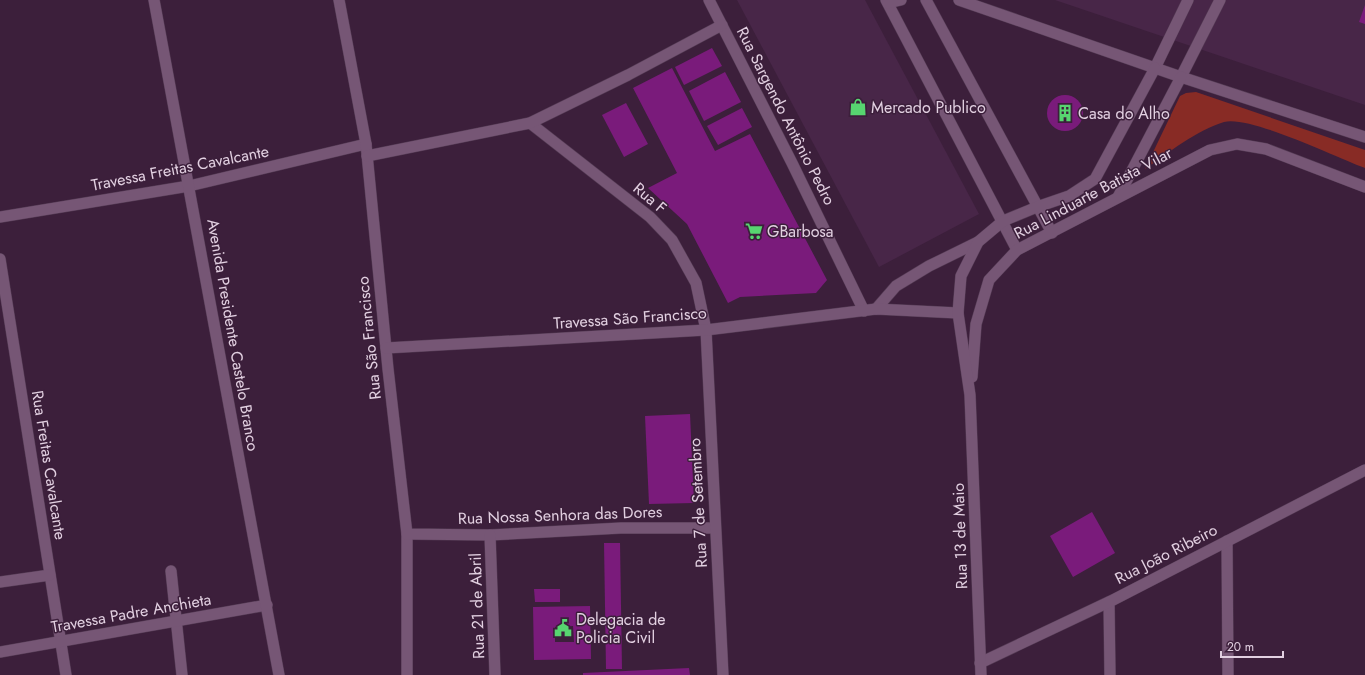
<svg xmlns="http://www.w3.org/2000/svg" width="1365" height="675" viewBox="0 0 1365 675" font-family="Jost,sans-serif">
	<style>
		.built { fill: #482648 }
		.green { fill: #882b25 }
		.building { fill: #7a1b7b; fill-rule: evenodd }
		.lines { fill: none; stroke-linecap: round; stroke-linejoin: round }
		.service-casing { stroke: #543b54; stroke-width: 12 }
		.minor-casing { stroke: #543b54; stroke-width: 12 }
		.tertiary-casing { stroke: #543b54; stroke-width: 12 }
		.secondary-casing { stroke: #543b54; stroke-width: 12 }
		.service { stroke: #765675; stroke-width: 11 }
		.minor { stroke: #765675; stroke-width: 11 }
		.tertiary { stroke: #765675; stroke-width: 11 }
		.secondary { stroke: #765675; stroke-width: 11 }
		.labels { text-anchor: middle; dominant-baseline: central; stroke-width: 3; stroke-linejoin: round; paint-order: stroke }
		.poi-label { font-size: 16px; fill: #e2d0e1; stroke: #3c1f3b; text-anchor: start }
		.street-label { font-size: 16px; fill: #e2d0e1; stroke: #3c1f3b }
	</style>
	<rect width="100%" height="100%" fill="#3c1f3b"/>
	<!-- built -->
	<g class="built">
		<polygon points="737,0 865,0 979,214 879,267"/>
		<polygon points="1055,0 1365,0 1365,105"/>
	</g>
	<!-- green -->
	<path class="green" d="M1196,92L1365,150V168C1336,157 1249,115 1224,122C1197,130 1168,153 1145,169L1180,96L1186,93Z"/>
	<!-- building -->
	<g class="building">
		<polygon points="1365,5 1365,24 1359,22"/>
		<polygon points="712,48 722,66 684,85 675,67"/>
		<polygon points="672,68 715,151 750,134 827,280 816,293 740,297 728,303 687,224 648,188 677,173 633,88"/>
		<polygon points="725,72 741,102 704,121 689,91"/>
		<circle cx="1065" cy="113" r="18"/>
		<polygon points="626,103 648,144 624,157 602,115"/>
		<polygon points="742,108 752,127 718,145 707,126"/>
		<polygon points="690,414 694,503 649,504 645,416"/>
		<polygon points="1092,512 1115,553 1073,577 1050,536"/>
		<polygon points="604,543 620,543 622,669 606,669"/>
		<polygon points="534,589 560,589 560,602 535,602"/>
		<path d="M590,606L591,659L534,660L533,607ZM573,626L574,642H555V627Z"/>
		<polygon points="689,668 690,675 583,675 583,673"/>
	</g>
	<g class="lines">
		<!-- service casing -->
		<g class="service-casing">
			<g id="service">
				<polyline points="1155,68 1188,0"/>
				<polyline points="1181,77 1220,0"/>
				<polyline points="189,186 366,144"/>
				<polyline points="171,571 182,675"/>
				<polyline points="1109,602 1110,675"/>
				<polyline points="407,675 407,534"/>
			</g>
		</g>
		<!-- minor casing -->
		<g class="minor-casing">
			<g id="minor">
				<polyline points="339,0 366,144 388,369 407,534 490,535 621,528 715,528"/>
				<polyline points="709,0 792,163 864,311"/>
				<polyline points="530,123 650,217 672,240 696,283 706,330 723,675"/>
				<polyline points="367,156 530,123 628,75 722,25"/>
				<polyline points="0,217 189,186"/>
				<polyline points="0,259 66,675"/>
				<polyline points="876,309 896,286 929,266 978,242"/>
				<polyline points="386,348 706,330 876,309 958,313"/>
				<polyline points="490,535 495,675"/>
				<polyline points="0,582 50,575"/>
				<polyline points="0,652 267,605"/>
			</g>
		</g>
		<!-- tertiary casing -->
		<g class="tertiary-casing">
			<g id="tertiary">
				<polyline points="886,0 1017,250"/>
				<polyline points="926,0 1052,233"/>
				<polyline points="959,0 1181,77 1365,137"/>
				<polyline points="888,3 901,0"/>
				<polyline points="1118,197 1181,77"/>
				<polyline points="972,377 976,324 989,280 1017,250 1210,150 1237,144 1266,149 1365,187"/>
				<polyline points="1227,541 1228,675"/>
				<polyline points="980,663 1113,600 1365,470"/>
				<polyline points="981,675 970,395 958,313 961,276 978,242 1003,221 1037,207 1069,196 1095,179 1155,68"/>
			</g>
		</g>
		<!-- secondary casing -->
		<g class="secondary-casing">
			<polyline id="secondary" points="154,0 279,675"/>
		</g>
		<!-- service -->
		<use href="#service" class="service"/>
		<!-- minor -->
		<use href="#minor" class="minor"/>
		<!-- tertiary -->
		<use href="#tertiary" class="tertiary"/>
		<!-- secondary -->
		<use href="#secondary" class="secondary"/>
	</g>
	<!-- icons -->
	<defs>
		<g id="shop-bare" transform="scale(1.38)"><path d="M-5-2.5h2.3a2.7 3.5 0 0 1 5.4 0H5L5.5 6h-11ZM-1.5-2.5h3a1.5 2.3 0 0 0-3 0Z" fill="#57d570" stroke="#3c1f3b" stroke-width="2.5" paint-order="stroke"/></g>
		<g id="building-bare" transform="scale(1.38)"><path d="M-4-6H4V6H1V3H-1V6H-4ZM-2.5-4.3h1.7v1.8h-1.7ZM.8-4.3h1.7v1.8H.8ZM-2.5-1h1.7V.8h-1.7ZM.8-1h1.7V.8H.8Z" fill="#57d570" stroke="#3c1f3b" stroke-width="2.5" paint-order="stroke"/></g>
		<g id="supermarket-bare" transform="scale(1.38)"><path d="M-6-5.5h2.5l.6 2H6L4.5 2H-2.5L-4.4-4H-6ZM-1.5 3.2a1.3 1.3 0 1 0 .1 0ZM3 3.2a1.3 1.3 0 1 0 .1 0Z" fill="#57d570" stroke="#3c1f3b" stroke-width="2.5" paint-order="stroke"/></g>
		<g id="civic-bare" transform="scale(1.38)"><path d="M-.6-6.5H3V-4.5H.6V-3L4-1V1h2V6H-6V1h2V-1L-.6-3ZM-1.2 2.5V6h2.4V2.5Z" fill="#57d570" stroke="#3c1f3b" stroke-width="2.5" paint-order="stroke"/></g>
	</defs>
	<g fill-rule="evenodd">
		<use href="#shop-bare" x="858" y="107"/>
		<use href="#building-bare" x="1065" y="113"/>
		<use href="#supermarket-bare" x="754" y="231"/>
		<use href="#civic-bare" x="563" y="628"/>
	</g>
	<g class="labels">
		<!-- poi labels -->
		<g class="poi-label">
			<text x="871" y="107">Mercado Publico</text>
			<text x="1078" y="113">Casa do Alho</text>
			<text x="767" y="231">GBarbosa</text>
			<text x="576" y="619">Delegacia de<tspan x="576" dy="18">Policia Civil</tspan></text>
		</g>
		<!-- street labels -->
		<g class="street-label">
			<text transform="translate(786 116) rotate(63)">Rua Sargendo Antônio Pedro</text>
			<text transform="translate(180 168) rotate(-11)">Travessa Freitas Cavalcante</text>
			<text transform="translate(1093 193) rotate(-28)">Rua Linduarte Batista Vilar</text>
			<text transform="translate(650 198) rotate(40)">Rua F</text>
			<text transform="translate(630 318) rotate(-4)">Travessa São Francisco</text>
			<text transform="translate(233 335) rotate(80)">Avenida Presidente Castelo Branco</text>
			<text transform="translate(369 338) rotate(-96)">Rua São Francisco</text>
			<text transform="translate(49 465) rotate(81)">Rua Freitas Cavalcante</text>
			<text transform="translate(698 503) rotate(-93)">Rua 7 de Setembro</text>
			<text transform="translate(560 515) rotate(-2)">Rua Nossa Senhora das Dores</text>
			<text transform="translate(960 536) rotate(-92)">Rua 13 de Maio</text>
			<text transform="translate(1166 554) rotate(-27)">Rua João Ribeiro</text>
			<text transform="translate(477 606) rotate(-92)">Rua 21 de Abril</text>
			<text transform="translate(131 613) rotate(-10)">Travessa Padre Anchieta</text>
		</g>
	</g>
	<!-- scale -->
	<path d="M1221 651v6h62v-6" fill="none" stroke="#e2d0e1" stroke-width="2"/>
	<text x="1227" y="651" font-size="12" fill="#e2d0e1" stroke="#3c1f3b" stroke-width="3" paint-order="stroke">20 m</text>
</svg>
